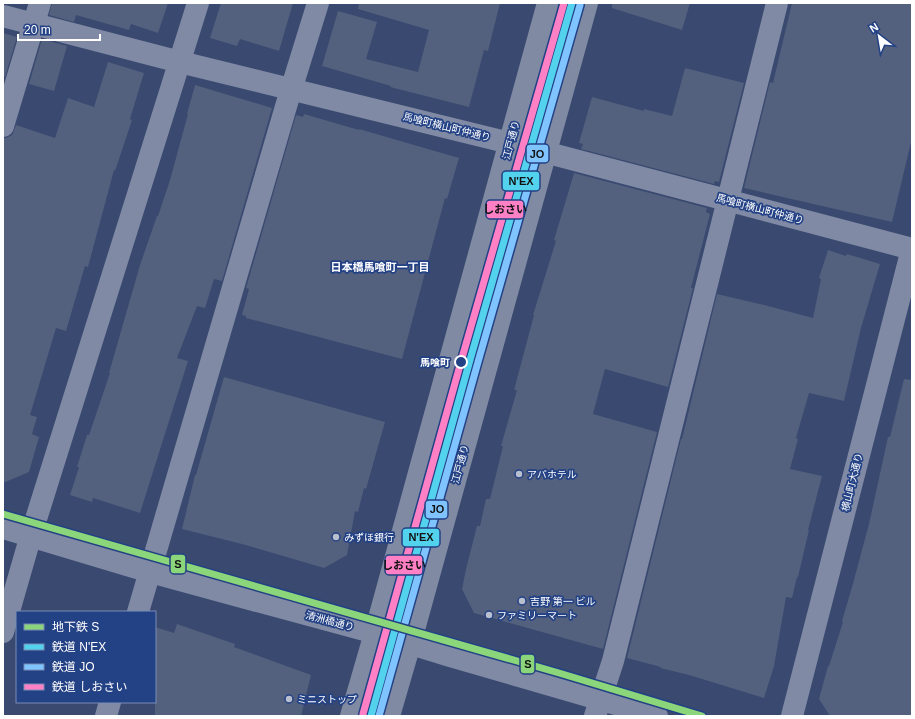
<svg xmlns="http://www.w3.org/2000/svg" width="915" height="719" viewBox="0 0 915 719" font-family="Helvetica,'Noto Sans JP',sans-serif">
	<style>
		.building { fill: #53607e }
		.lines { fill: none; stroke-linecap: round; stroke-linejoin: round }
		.minor { stroke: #808aa5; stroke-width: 22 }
		.tertiary { stroke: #808aa5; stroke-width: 22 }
		.trunk { stroke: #808aa3; stroke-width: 22 }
		.rail-1-casing { stroke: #234185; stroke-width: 10 }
		.rail-2-casing { stroke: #234185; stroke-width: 10 }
		.rail-3-casing { stroke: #234185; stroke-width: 10 }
		.rail-1 { stroke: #53d2ee; stroke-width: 7 }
		.rail-2 { stroke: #80c4ff; stroke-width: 7 }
		.rail-3 { stroke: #ff80c5; stroke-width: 7 }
		.metro-1-casing { stroke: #234185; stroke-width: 10 }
		.metro-1 { stroke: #8bd57a; stroke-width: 7 }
		.stop-dot { fill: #234185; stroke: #fff; stroke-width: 2 }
		.poi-dot { fill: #babfcd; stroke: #234185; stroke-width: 1.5 }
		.labels { text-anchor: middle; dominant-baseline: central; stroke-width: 3.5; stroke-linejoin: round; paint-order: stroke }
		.street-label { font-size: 10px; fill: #fff; stroke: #234185 }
		.stop-label { font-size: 10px; font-weight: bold; fill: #fff; stroke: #234185; text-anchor: end }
		.poi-label { font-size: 10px; fill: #fff; stroke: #234185; text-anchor: start }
		.neighbourhood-label { font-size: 11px; font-weight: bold; fill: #fff; stroke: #234185 }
		.line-badge { stroke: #234185; stroke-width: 1.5 }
		.pale-badge-label { font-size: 11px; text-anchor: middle; font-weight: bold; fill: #111 }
	</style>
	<rect width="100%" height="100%" fill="#39496f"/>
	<!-- building -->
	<g class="building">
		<polygon points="52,3 168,3 158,33 131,24 129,30 76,15 74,22 49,15"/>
		<polygon points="221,3 293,3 279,51 240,39 237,46 210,38"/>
		<polygon points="359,3 500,3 488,51 484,50 469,107 390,87 391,86 322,66 338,11 377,22 366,59 418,72 429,30 358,9"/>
		<polygon points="612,3 690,3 682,30 612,8"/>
		<polygon points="792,3 912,3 912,138 892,222 744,188 768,90 770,82 773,83"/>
		<polygon points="3,33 17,37 5,77 3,76"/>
		<polygon points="42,39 67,46 54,91 29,84"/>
		<polygon points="108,62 144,73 130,119 132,120 115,171 114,170 88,267 85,266 66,331 56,328 30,415 37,417 32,434 39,437 29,472 3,483 3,138 6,138 12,135 16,125 55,138 68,98 94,107"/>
		<polygon points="685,68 744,83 719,182 715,181 714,184 581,149 583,144 579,143 592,97 644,111 644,109 672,116"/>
		<polygon points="195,85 272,108 222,281 214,279 205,308 197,306 177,358 188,361 140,513 93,498 92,502 70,495 79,467 77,467 87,435 89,435 110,373 109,373 140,265 157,216 158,216 170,180 188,114 187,114"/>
		<polygon points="304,114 359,130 359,129 459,158 447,199 445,198 402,359 246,318 246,316 242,315 249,289 246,288 296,115 303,117"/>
		<polygon points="574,173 707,208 706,212 710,214 691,288 693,288 668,387 605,369 593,414 657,432 603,649 474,613 462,589 466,569 477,526 480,526 486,499 490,499 503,446 501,446 517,390 514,390 534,315 533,315 556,241 554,240"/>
		<polygon points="828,250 846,256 847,254 880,264 861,328 844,401 809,393 796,438 798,439 790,469 822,476 808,530 809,530 798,577 797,577 792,598 786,597 774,666 764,698 689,675 660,668 661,667 627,658 681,439 682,439 717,294 768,306 813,318 821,279 819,278"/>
		<polygon points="224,377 385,422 366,489 364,488 358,512 355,511 347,555 324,568 242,544 182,529 195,475 196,475"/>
		<polygon points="904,379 912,380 912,716 830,716 819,699 828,666 829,666 843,622 842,621 852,587 869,524 888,437 890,437"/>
		<polygon points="177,624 235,644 234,647 311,675 301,716 155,716 155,627 174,633"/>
	</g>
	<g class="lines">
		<!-- minor -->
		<g class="minor">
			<polyline points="3,16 180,62 510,143 912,249"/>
			<polyline points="3,126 40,3"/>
			<polyline points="138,612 287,103 318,3"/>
			<polyline points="3,632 31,535 198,3"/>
			<polyline points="106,716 110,702"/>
			<polyline points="595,716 613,661 777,3"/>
			<polyline points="792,716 912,249"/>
		</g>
		<!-- tertiary -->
		<polyline class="tertiary" points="3,528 150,572 375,633 450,656 657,716"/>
		<!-- trunk -->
		<g class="trunk">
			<polyline points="351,716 375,633 548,3"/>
			<polyline points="389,716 410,644 587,3"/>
		</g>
		<!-- rail-1 casing -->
		<g class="rail-1-casing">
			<polyline id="rail-1" points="371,716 470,360 572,3"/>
		</g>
		<!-- rail-2 casing -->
		<g class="rail-2-casing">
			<polyline id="rail-2" points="379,716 478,362 580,5"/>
		</g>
		<!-- rail-3 casing -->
		<g class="rail-3-casing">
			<polyline id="rail-3" points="363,714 462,358 564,3"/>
		</g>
		<!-- rail-1 -->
		<use href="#rail-1" class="rail-1"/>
		<!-- rail-2 -->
		<use href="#rail-2" class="rail-2"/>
		<!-- rail-3 -->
		<use href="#rail-3" class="rail-3"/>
		<!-- metro-1 casing -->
		<g class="metro-1-casing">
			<polyline id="metro-1" points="3,514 559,673 702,716"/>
		</g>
		<!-- metro-1 -->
		<use href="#metro-1" class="metro-1"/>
	</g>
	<!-- markers -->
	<circle class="stop-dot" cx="461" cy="362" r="6"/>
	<g class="poi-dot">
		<circle cx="519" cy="474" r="4"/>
		<circle cx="336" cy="537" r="4"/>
		<circle cx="522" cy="601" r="4"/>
		<circle cx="489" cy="615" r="4"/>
		<circle cx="289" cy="699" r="4"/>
	</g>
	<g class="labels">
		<!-- street labels -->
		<g class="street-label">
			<text transform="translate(447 127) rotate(14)">馬喰町横山町仲通り</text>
			<text transform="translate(511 140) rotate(-75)">江戸通り</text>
			<text transform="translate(760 209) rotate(15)">馬喰町横山町仲通り</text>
			<text transform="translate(460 464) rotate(-75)">江戸通り</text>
			<text transform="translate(852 482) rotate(-76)">横山町大通り</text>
			<text transform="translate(330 621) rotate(15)">清洲橋通り</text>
		</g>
		<!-- stop labels -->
		<g class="stop-label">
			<text x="450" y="362">馬喰町</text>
		</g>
		<!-- poi labels -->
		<g class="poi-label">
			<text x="527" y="474">アパホテル</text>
			<text x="344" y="537">みずほ銀行</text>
			<text x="530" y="601">吉野 第一 ビル</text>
			<text x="497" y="615">ファミリーマート</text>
			<text x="297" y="699">ミニストップ</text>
		</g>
		<!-- neighbourhood labels -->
		<g class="neighbourhood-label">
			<text x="380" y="267">日本橋馬喰町一丁目</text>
		</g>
	</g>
	<g class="line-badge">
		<rect x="526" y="144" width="23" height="19" rx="4" fill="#80c4ff"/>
		<rect x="502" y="171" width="38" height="20" rx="4" fill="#53d2ee"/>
		<rect x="486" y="200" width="38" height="19" rx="4" fill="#ff80c5"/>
		<rect x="425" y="500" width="23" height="19" rx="4" fill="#80c4ff"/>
		<rect x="402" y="528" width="38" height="19" rx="4" fill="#53d2ee"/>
		<rect x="170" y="554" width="16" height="20" rx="4" fill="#8bd57a"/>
		<rect x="385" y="555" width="38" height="20" rx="4" fill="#ff80c5"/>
		<rect x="520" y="654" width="15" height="20" rx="4" fill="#8bd57a"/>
	</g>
	<g class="pale-badge-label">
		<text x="537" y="158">JO</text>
		<text x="521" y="185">N'EX</text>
		<text x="505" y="213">しおさい</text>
		<text x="437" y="513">JO</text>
		<text x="421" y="541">N'EX</text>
		<text x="178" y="568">S</text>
		<text x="404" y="569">しおさい</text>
		<text x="528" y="668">S</text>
	</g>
	<!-- border -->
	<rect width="915" height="719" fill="none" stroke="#ffffff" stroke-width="8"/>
	<!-- legend -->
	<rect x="16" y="611" width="140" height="92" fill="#234185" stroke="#7b8db6"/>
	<rect x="24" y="624" width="20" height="6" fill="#8bd57a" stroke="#7b8db6"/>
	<text x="52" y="631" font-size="12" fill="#ffffff">地下鉄 S</text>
	<rect x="24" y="644" width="20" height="6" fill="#53d2ee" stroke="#7b8db6"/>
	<text x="52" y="651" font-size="12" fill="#ffffff">鉄道 N'EX</text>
	<rect x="24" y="664" width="20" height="6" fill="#80c4ff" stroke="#7b8db6"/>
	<text x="52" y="671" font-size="12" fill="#ffffff">鉄道 JO</text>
	<rect x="24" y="684" width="20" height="6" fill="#ff80c5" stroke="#7b8db6"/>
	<text x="52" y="691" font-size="12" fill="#ffffff">鉄道 しおさい</text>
	<!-- north arrow -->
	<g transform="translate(879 36) rotate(329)" stroke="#234185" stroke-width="3" paint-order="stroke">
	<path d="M0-3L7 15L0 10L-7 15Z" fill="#ffffff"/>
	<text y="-6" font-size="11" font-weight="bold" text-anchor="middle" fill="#ffffff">N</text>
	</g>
	<!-- scale -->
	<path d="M18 34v6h82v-6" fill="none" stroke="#ffffff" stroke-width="2"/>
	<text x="24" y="34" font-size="12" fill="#ffffff" stroke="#234185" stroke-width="3" paint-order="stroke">20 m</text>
</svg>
